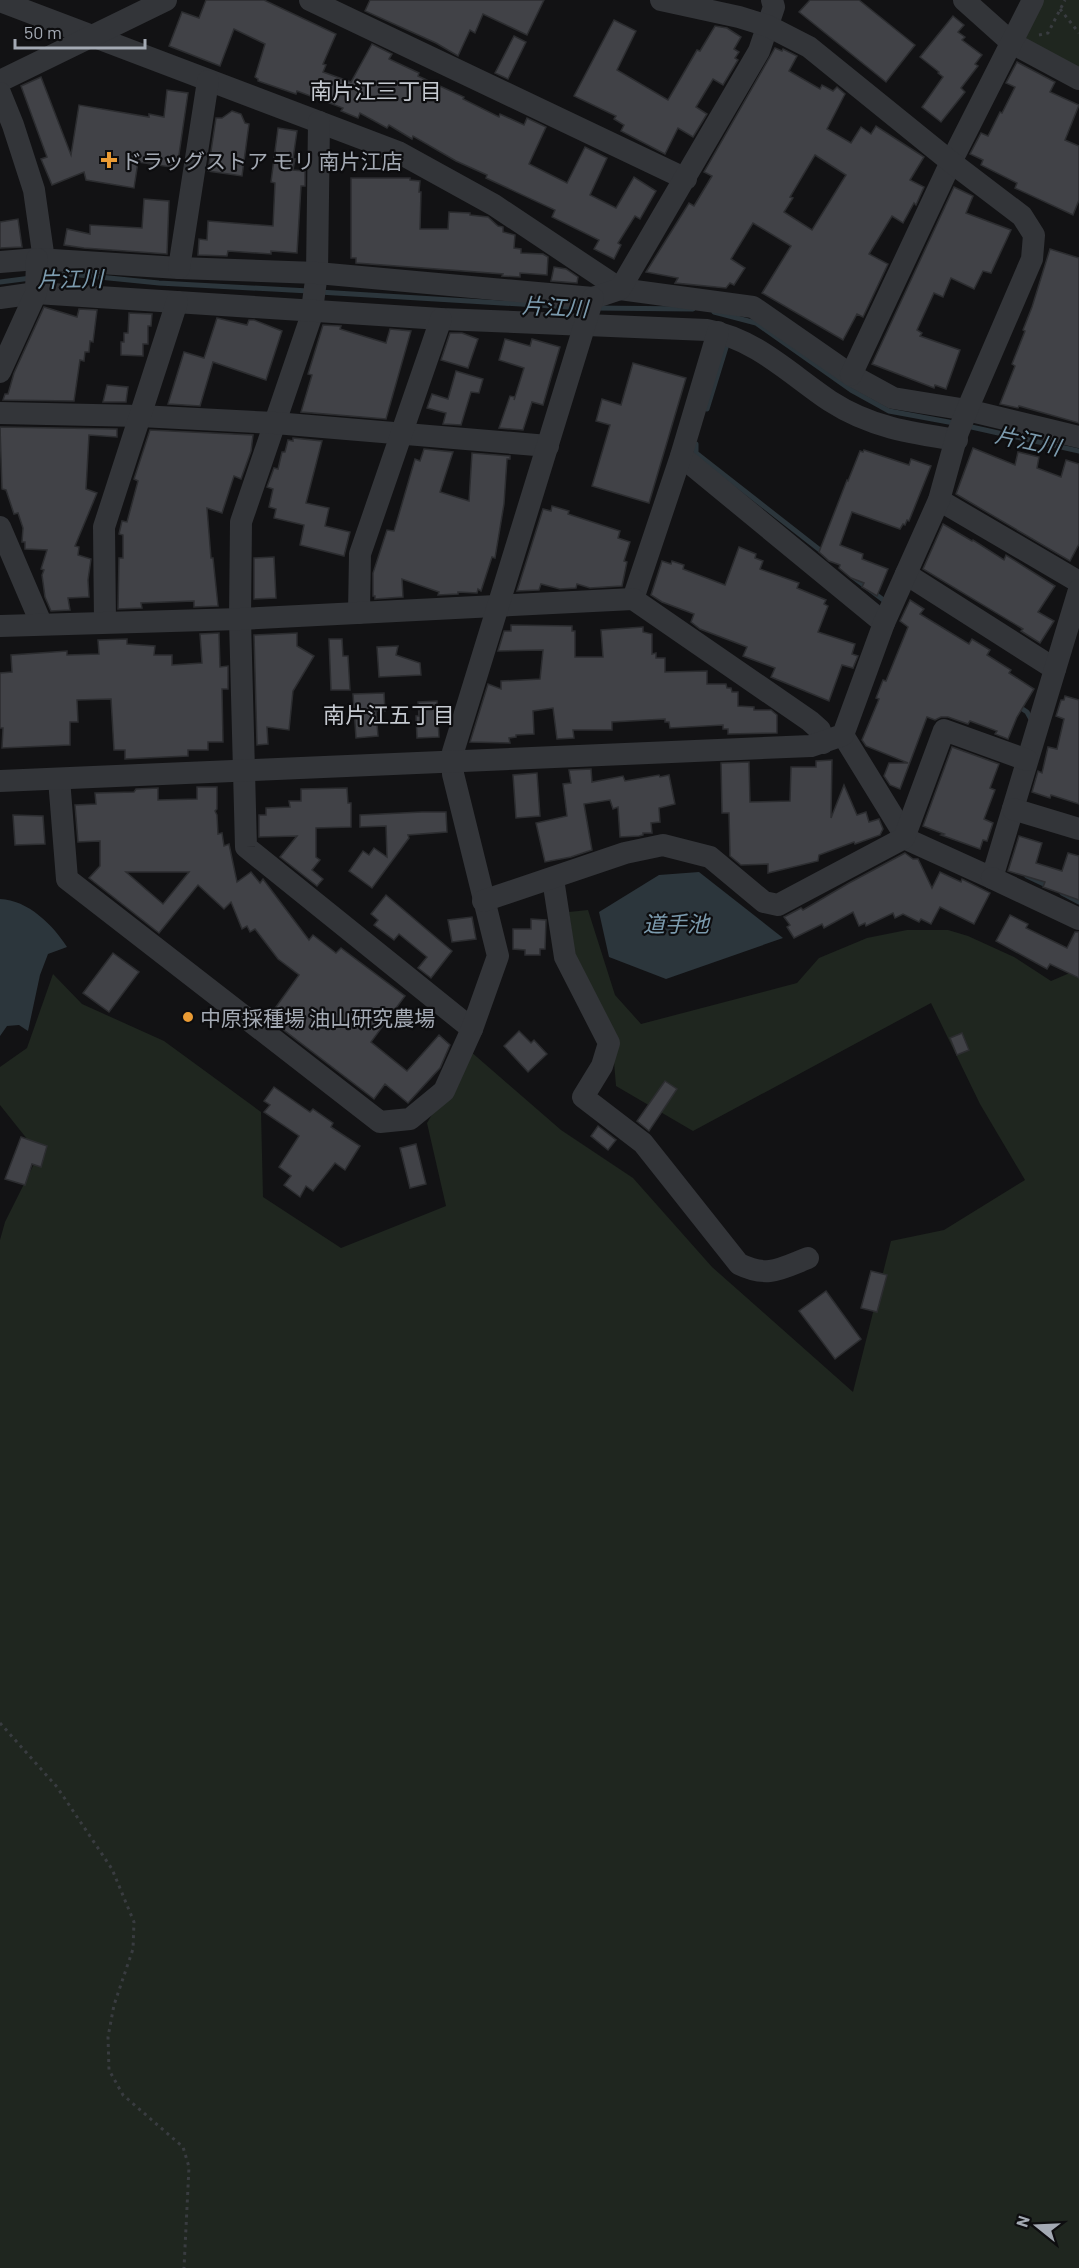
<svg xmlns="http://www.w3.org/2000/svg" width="1079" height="2268" viewBox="0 0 1079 2268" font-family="Barlow,'Noto Sans JP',sans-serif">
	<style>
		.green { fill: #1f261f }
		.water { fill: #2c363c }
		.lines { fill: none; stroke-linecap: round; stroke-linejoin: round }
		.stream { stroke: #2c363c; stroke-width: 5 }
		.building { fill: #414247; stroke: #2c2d30; stroke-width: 1.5; fill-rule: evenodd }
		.path { stroke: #393c40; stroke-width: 3; stroke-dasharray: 3 4.5; stroke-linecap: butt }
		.minor { stroke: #333539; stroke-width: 22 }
		.poi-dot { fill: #ea9b34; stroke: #0d0d0f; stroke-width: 2 }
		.labels { text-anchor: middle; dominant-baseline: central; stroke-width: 4.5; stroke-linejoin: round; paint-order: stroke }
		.poi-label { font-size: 21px; fill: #a4aab4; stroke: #0d0d0f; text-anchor: start }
		.neighbourhood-label { font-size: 22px; fill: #c5c9d0; stroke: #0d0d0f }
		.water-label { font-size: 22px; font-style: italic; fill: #7c9bae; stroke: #0d0d0f }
	</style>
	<rect width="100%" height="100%" fill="#121214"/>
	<!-- green -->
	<g class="green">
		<polygon points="1038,0 1079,0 1079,74 1031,47 1021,34"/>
		<polygon points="588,910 615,995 641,1024 797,983 819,958 867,938 907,930 948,930 968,936 1014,957 1051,981 1072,972 1079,975 1079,2268 0,2268 0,1240 5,1222 39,1154 0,1105 0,1067 27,1048 53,974 82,1004 164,1041 261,1112 263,1197 341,1248 446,1206 427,1123 470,1051 561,1130 633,1178 712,1267 853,1392 891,1241 944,1230 1025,1180 980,1104 931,1003 693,1131 616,1086 612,1037 576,963 569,912"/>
	</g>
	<!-- water -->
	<g class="water">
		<polygon points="699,872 783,938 666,979 609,957 599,912 659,875"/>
		<path d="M0,899C28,900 53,925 67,947L48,954L40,975L28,1031L19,1025L7,1026L0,1036Z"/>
	</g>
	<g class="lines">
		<!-- stream -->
		<g class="stream">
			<polyline points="41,277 69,274 159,283 309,291"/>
			<polyline points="0,282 31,278"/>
			<polyline points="319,292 585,308"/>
			<polyline points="594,308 693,309"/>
			<polyline points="714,312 756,323 851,390 889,411 954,423"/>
			<polyline points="707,409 728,341"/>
			<polyline points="967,426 1079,451"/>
			<polyline points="696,444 696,453 825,554"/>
			<polyline points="853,577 886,602"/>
			<polyline points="1018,706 1027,712 1032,721"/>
			<polyline points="1027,876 1048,886"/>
			<polyline points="1062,893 1079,902"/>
		</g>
	</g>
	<!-- building -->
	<g class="building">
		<polygon points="206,0 264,0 336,34 323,64 326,65 323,72 351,82 372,44 392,54 389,59 419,73 418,76 464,97 463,99 499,117 500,114 524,125 527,118 546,127 529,164 567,183 585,147 607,158 590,195 616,208 634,177 656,191 640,219 635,216 618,243 621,245 614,259 594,249 599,240 552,217 555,210 486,178 487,175 456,161 413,136 412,139 389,125 387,128 360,113 358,118 341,111 343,108 297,91 296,94 258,81 258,79 255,77 265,44 234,29 220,66 169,46 182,12 199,18"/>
		<polygon points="370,0 544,0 527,35 483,14 475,33 470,30 458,56 436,43 365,11"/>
		<polygon points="810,0 859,0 915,45 886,82 799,12"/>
		<polygon points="953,16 964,25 958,32 965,37 962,40 982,55 975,64 978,66 961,88 965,92 941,122 922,107 943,77 938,73 939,72 920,57"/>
		<polygon points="614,20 636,31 617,70 668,100 697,50 700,51 715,26 727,28 741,37 734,49 739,52 735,58 738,60 723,85 713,79 696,107 707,114 693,137 678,128 665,154 621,131 624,125 614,119 616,116 574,96"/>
		<polygon points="514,36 526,42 508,79 495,73"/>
		<path d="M775,48L782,51L783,49L797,56L789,71L820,89L822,85L833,91L837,87L845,94L827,129L851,143L861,127L871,134L876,126L924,157L910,180L924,187L916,205L914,203L903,223L892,216L869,254L888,264L863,317L857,314L843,340L762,293L791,246L753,223L731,259L745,268L734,285L730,283L726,288L675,283L678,278L646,272L689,203L694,206L712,176L704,172ZM815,155L846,175L812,230L784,212L793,198L790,197Z"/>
		<polygon points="1017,62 1055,82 1050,92 1079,105 1065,140 1079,146 1079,200 1073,215 1015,188 1017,183 981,165 983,160 970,154 981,133 988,136 1000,112 1002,113 1015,87 1006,83"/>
		<polygon points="41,77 71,155 79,105 149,117 149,114 164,117 167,90 188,93 177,168 138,162 134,188 86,180 84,172 52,185 41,159 47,157 21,86"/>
		<polygon points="232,111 241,114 245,123 249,124 242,176 208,171 216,118 222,118"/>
		<polygon points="278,128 297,131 293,159 295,159 293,170 305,171 305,186 301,186 297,253 271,251 271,254 228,251 227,256 198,255 199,239 207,240 208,221 273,226 275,183 271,182"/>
		<polygon points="351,178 410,178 410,180 420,181 419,192 421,192 420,229 448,229 449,212 470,213 470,215 488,217 498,226 503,227 503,232 515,235 514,248 521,249 521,253 543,254 548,257 547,275 520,273 520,277 502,276 503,274 356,263 356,258 351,258"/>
		<polygon points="954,187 973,196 966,213 1011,230 991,273 983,271 974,289 951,278 943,297 934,293 917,330 922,333 920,336 960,350 946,389 935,385 934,388 872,364"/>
		<polygon points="144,199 169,201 167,254 84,248 64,245 67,229 90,234 90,225 142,228"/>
		<polygon points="18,219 22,247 0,248 0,222"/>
		<polygon points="1050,249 1079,258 1079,423 1019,406 1018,408 1000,404 1015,366 1012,364 1025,331 1023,330 1032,307"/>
		<polygon points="554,267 566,269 578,277 577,283 551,281"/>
		<polygon points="44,307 77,317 79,309 97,310 93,342 90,341 89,352 85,352 84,361 80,360 74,401 3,400 5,394 8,394 14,373"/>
		<polygon points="129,313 152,314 151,326 148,326 148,344 143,344 143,356 121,355 121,342 124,342 124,333 128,333"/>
		<polygon points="217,318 247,325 249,320 254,320 282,331 266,380 213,362 200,406 168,404 184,352 204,358"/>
		<polygon points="323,325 341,326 340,329 386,343 390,329 411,331 386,419 301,412 312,375 308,374"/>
		<polygon points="450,333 462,333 478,339 468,368 441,360"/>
		<polygon points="505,339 530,346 532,339 560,347 543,405 532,402 523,430 499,428 510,396 515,397 514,400 524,368 499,360"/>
		<polygon points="633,363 686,378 649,503 592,486 610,425 596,421 602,399 621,405"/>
		<polygon points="456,371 483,379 479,393 471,392 461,425 443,424 446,413 427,408 432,394 448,399"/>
		<polygon points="107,385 128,387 126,402 103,402"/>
		<polygon points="0,427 117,429 117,437 89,435 86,489 97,493 75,546 79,547 78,555 91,559 88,580 89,597 68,598 70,610 51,611 45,597 42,575 44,570 41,569 47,550 25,549 25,542 22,542 23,528 18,513 14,514 6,490 2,489"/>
		<polygon points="150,430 253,435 251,451 241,479 234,476 222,513 207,508 211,558 213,558 218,606 194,607 194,601 141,603 142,608 118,609 119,558 123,558 123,535 119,534 122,521 127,522 138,481 134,479"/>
		<polygon points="293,438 322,441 306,503 329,508 325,526 350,532 344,556 300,545 304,525 274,518 276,509 269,507 273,489 267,487 274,468 278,469 282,452 285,452 288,440 293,441"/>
		<polygon points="973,448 1015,465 1018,452 1039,457 1037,468 1061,477 1066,460 1079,464 1079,544 1070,561 956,494"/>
		<polygon points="424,449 453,452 440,492 469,501 472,453 510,456 510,459 507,459 504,504 495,558 492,557 481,591 478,589 477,593 458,592 458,594 438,595 439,592 402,579 403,597 375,599 375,596 373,596 373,573 387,530 394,531 415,459 420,461"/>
		<polygon points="864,450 909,465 911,459 931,466 909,521 907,520 905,525 903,524 900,529 852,512 840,545 863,554 862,559 888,569 877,596 862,587 864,583 851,578 839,568 840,565 829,561 819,552 847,480 848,481 860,451 863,452"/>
		<polygon points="552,506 569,511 568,514 620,531 618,538 630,542 624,561 627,562 622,586 590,588 577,584 576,588 560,589 541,584 539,590 517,591 543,509 551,511"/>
		<polygon points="943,524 972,541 973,540 1004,560 1006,555 1055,586 1038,612 1054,621 1040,643 1021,631 1023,629 923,569"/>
		<polygon points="739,547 756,554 755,558 763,561 760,569 799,583 797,588 826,600 824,604 828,606 818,632 855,644 852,654 858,656 853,668 842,665 829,701 771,677 775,668 743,656 747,647 700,629 691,622 694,614 662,602 651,595 662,561 671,564 672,561 684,565 683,569 725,585"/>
		<polygon points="274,557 276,598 254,599 254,558"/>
		<polygon points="910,600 924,609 920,614 969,644 972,639 990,650 987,655 1011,670 1009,673 1034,689 1017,717 1008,739 995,734 997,731 970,721 968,724 948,717 941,717 935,720 927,717 900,789 890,785 884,776 889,763 908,763 866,746 862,740 879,699 876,698 883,680 886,681 908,627 900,621"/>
		<polygon points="511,625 572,626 572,631 575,631 575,657 603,657 601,630 643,627 643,632 652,634 652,654 656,653 656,658 665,658 665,672 707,671 707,684 726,684 727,688 731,688 732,692 738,692 738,706 754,707 754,710 771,710 777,715 777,733 728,734 728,729 723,729 723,725 670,728 669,722 665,722 665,719 612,722 612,730 573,730 574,738 557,739 553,708 533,711 534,734 516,735 516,737 509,738 510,743 470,742 488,684 501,689 501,681 540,679 543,650 498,651 504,631 511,631"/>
		<polygon points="219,633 220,667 228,666 228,689 222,689 223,742 208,742 208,750 188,750 188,756 125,759 125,750 114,750 111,699 77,700 78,722 70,722 70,745 2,748 3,728 0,728 0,673 12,672 11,655 67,651 67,655 99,654 98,640 127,639 127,644 155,646 154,655 172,655 172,665 202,663 200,634"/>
		<polygon points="297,633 297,646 314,656 293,691 289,730 267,727 268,744 257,745 254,635"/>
		<polygon points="329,639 342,639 343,656 348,656 350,690 331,690"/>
		<polygon points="398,646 396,655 420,663 421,675 379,677 377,647"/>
		<polygon points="384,693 385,711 376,711 378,736 356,738 353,694"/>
		<polygon points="1065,696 1079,700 1079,804 1051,795 1050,798 1032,792 1038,771 1042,773 1048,747 1057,749 1064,719 1056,716 1061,700 1064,700"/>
		<polygon points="437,701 439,737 417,738 416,716 419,716 418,702"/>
		<polygon points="952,747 999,764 990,788 995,790 984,819 993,823 987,841 983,840 980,849 941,835 944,834 923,826"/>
		<polygon points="832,760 831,818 844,785 857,815 866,812 869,822 879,819 883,829 880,835 855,844 854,842 819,855 818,861 768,873 768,864 741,865 730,856 729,813 722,813 721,763 749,762 750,802 790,801 791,767 816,767 816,761"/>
		<polygon points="591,769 592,782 623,776 625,781 659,775 660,777 669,775 675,804 659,808 660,822 651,823 652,833 643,833 643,835 639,836 620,837 618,807 613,809 610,800 584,804 592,850 571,857 545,862 536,823 567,816 563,784 571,783 569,770"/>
		<polygon points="537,773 540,816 516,818 513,775"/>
		<path d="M197,787H217V809L215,811L217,815L218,834L222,833L224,846L229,844L237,882L251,872L260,883L263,879L309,940L313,935L336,953L341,948L405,996L371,1042L407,1071L439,1035L450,1045L440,1068L408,1103L385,1084L374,1099L268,1018L299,975L278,959L255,929L250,932L247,926L242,929L231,902L224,909L198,885L159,933L89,878L100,866V841L78,842L75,805L96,804L95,793L134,792L136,789L158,788V800L197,799ZM126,872H189L163,904Z"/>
		<polygon points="347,788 348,803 351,803 351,827 316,828 316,857 320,860 312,870 323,879 317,886 280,857 297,836 259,837 259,815 266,815 266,808 290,807 289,801 301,801 301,789"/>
		<polygon points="422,812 446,812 447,832 408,835 409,838 372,888 349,871 363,851 369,855 374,848 387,857 386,826 360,827 360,815"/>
		<polygon points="13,815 43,816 45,844 15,845"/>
		<polygon points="1019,836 1042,843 1036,863 1062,871 1068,853 1079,856 1079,900 1043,887 1045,882 1008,871"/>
		<polygon points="905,853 913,859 918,859 932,888 940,872 961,882 962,879 990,893 974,924 940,907 931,924 921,919 919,922 903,914 895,918 893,913 866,926 865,923 859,926 853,912 824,928 822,924 794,938 787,927 790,925 784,917 801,908 803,910 849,883"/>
		<polygon points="386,895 452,951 431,978 418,968 427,957 399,934 394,940 374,925 378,920 371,914"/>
		<polygon points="1010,915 1028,924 1026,928 1067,948 1075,932 1079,932 1079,978 1050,964 1047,969 996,941"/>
		<polygon points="472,917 476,939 452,942 448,920"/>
		<polygon points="531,919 546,920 545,949 540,949 540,955 525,955 525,950 513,949 513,929 531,929"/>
		<polygon points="113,953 139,972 109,1012 83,993"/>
		<polygon points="519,1031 531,1043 534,1040 547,1054 528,1072 504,1046"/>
		<polygon points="962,1033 969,1050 957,1055 950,1038"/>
		<polygon points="665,1081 677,1089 649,1131 637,1121"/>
		<polygon points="274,1087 310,1112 313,1109 333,1123 331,1127 360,1146 345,1170 335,1163 313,1191 306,1186 300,1197 284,1185 291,1176 279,1167 299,1136 264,1112 270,1105 264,1101"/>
		<polygon points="598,1126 616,1140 608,1150 591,1136"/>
		<polygon points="21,1137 47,1146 41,1167 32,1164 25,1185 5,1179"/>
		<polygon points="416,1144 426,1184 410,1188 400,1148"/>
		<polygon points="871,1271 887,1275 877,1312 861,1308"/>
		<polygon points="826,1291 861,1339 835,1359 799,1311"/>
	</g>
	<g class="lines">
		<!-- path -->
		<g class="path">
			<polyline points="1060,9 1079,33"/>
			<polyline points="1039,35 1048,33 1065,0"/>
			<polyline points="0,1723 57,1787 112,1869 134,1922 133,1949 114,2005 108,2037 109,2070 123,2095 183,2147 189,2167 184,2268"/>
		</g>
		<!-- minor -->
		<g class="minor">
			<polyline points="310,0 686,179"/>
			<polyline points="964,0 1012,43 1079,79"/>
			<polyline points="0,1 398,152 494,205 620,289 753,307 851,375 893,398 967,410 1079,437"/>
			<polyline points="0,81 166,0"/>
			<polyline points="0,93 13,125 34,190 44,260"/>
			<polyline points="319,122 317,273 311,317 241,522 240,619 246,847 472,1029"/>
			<polyline points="0,262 37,259 179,268 317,273 593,298 620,289 759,51 774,7 772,0"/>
			<polyline points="179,268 208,81"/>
			<path d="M0,298L36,293L441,319L707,330C756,339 790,374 830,401C870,427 910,433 957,440"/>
			<polyline points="0,372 36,293 37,259"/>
			<polyline points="851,375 951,162 1033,0"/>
			<polyline points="0,413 140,416 275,423 548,446"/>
			<polyline points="681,456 884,623"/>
			<polyline points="939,500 1079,582"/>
			<polyline points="0,527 41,623"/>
			<polyline points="906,574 1055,669"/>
			<polyline points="633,599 681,456 718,332"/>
			<polyline points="359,613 360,554 441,319"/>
			<polyline points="105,622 104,527 177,302"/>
			<polyline points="0,626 240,619 633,599 810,721 820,730 823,743"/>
			<polyline points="843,735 902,831 904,838 992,878 1079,590"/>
			<polyline points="59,779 67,879 380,1122 410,1119 444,1091 472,1029 498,956 453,774 453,752 593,298"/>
			<polyline points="0,781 811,746 843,735 884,623 939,500 957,435 967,410 1032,259 1034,235 1022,216 951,162 809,47 768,26 739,17 661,0"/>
			<polyline points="1013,809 1079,829"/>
			<polyline points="992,878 1079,919"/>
			<path d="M553,879L565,957L609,1043L602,1066L583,1097L643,1143L739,1264C768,1278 780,1269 808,1258"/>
			<polyline points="483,901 625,853 663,845 710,857 764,902 778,905 904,838 944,730 1027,760"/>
		</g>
	</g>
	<!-- markers -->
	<g class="poi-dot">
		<path d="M106 151h6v6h6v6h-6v6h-6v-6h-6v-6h6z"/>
		<circle cx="188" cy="1017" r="6"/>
	</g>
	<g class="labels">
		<!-- poi labels -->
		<g class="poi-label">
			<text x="121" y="160">ドラッグストア モリ 南片江店</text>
			<text x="200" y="1017">中原採種場 油山研究農場</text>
		</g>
		<!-- neighbourhood labels -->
		<g class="neighbourhood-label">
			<text x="376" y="90">南片江三丁目</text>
			<text x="389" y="714">南片江五丁目</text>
		</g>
		<!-- water labels -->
		<g class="water-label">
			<text transform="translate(70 278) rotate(-1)">片江川</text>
			<text transform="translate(555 306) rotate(3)">片江川</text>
			<text transform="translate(1028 440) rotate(12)">片江川</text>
			<text x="676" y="923">道手池</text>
		</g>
	</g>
	<!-- north arrow -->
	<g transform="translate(1037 2226) rotate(288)" stroke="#0d0d0f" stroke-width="4.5" paint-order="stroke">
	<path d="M0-4.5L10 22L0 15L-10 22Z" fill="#a4aab4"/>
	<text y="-9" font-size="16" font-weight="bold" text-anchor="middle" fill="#a4aab4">N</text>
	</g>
	<!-- scale -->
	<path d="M15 39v9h130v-9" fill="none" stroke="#a4aab4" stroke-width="3"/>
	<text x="24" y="39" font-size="18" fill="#a4aab4" stroke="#0d0d0f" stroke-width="4.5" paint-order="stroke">50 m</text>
</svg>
